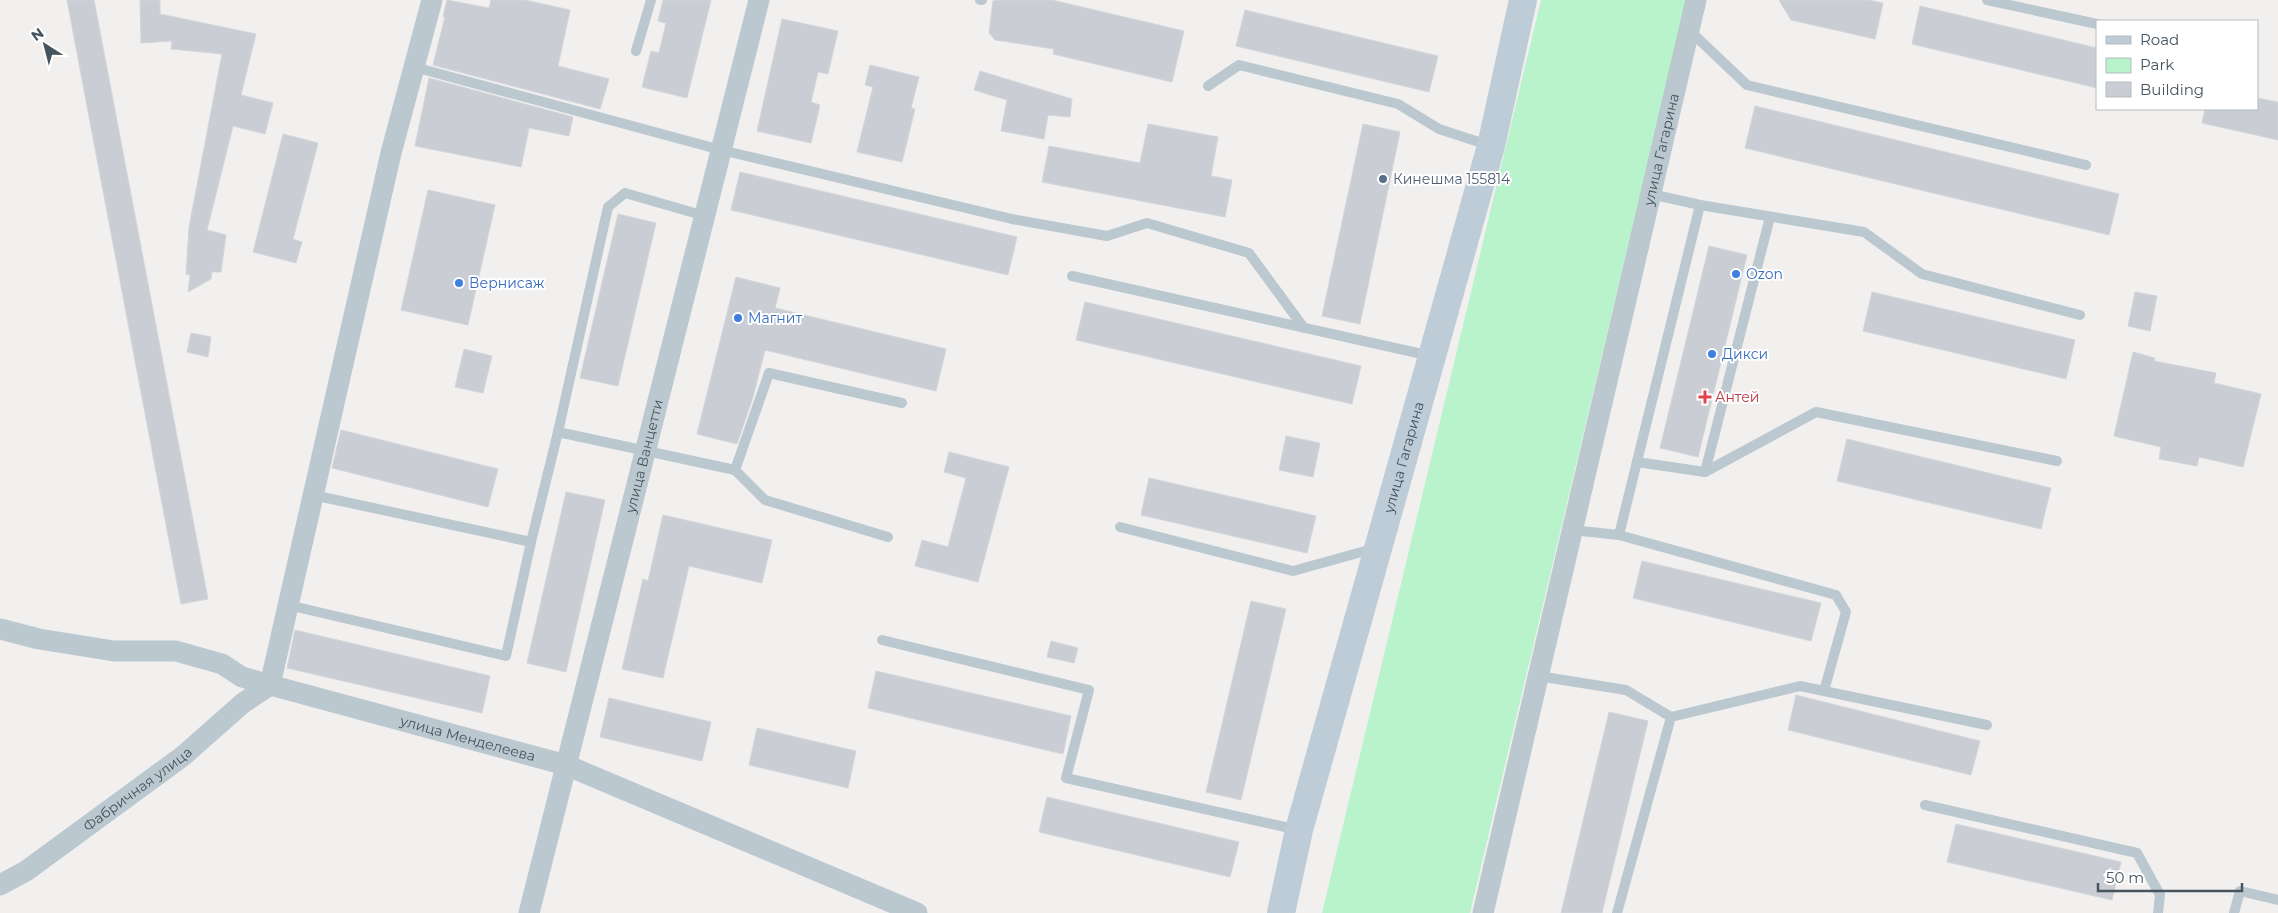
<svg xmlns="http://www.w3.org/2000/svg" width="2278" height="913" viewBox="0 0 2278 913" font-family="Montserrat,sans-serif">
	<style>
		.green { fill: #b9f3cc }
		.building { fill: #caced4; stroke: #d2d5db }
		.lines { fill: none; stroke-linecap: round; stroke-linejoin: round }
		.lane { stroke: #bbc8cf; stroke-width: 10 }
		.street { stroke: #bbc8cf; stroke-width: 21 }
		.secondary { stroke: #beccd8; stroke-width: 28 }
		.service-dot { fill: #5c6f8a; stroke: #fff; stroke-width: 2 }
		.shop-dot { fill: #3f7fe0; stroke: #fff; stroke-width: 2 }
		.health-dot { fill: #e0444e; stroke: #fff; stroke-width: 2 }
		.labels { text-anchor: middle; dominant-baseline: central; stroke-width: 4; stroke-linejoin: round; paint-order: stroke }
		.street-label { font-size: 14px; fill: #45545e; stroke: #fff }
		.service-label { font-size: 14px; fill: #4e5e75; stroke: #fff; text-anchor: start }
		.shop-label { font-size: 14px; fill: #366cbe; stroke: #fff; text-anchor: start }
		.health-label { font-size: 14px; fill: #be3a42; stroke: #fff; text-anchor: start }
	</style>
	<rect width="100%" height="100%" fill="#f2efef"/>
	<!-- green -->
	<polygon class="green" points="1541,0 1686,0 1470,913 1322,913"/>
	<!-- building -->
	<g class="building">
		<polygon points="67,0 94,0 208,599 181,604"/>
		<polygon points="140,0 160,0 160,14 256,34 241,95 273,103 265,134 233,126 207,230 226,235 221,272 212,272 211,279 188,292 190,275 186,274 189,227 222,54 171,49 172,41 141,43"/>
		<polygon points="447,0 489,8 491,0 525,0 570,10 558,66 609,79 600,109 433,65 445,17 443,17"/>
		<polygon points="663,0 711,0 687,98 642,87 651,51 659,53 666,23 658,21"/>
		<polygon points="1000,0 1052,0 1184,31 1172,82 1053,54 1054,49 995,40 989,33 993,1"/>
		<polygon points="1779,0 1869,0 1883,3 1875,39 1791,20"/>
		<polygon points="1920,6 2097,48 2097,88 1912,44"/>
		<polygon points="1245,10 1438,56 1429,92 1236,46"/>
		<polygon points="782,19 838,31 828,74 818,72 811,102 820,105 811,143 757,131"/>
		<polygon points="870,65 919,77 911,108 915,109 902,162 857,152 873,87 865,85"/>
		<polygon points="980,71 1072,99 1070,117 1048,115 1044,139 1001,131 1007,100 974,90"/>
		<polygon points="429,78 573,117 569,136 529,128 521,167 415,146"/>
		<polygon points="2257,98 2278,102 2278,140 2202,123 2205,109 2257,109"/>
		<polygon points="1755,106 2119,194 2109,235 1745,148"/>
		<polygon points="1148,124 1218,137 1211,176 1232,180 1225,217 1042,182 1049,146 1140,163"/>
		<polygon points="1363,124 1400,132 1360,324 1322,316"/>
		<polygon points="283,134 318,143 293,239 302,242 296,263 253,252"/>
		<polygon points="740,172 1017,237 1008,275 731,210"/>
		<polygon points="428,190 495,205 468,325 401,310"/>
		<polygon points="618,214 656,223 618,386 580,378"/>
		<polygon points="1709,246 1747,255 1698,457 1660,448"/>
		<polygon points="736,277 780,288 775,308 946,349 936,391 765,350 753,397 737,444 697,434"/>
		<polygon points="1872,292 2075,340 2066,379 1863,331"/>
		<polygon points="2135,292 2157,296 2150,331 2128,326"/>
		<polygon points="1085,302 1361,366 1352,404 1076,340"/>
		<polygon points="191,333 211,337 208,357 187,352"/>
		<polygon points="464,349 492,356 483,393 455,387"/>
		<polygon points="2133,352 2155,358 2154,361 2216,373 2214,383 2261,394 2243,467 2199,457 2197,466 2159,459 2161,447 2114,436"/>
		<polygon points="341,430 498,469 488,507 332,468"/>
		<polygon points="1286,436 1320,443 1313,477 1279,470"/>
		<polygon points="1847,439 2051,488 2041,529 1837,481"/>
		<polygon points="949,452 1009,467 978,582 915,566 922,540 948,547 966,478 944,472"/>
		<polygon points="1149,478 1316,516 1307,553 1141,515"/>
		<polygon points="566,492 605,500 566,672 527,663"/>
		<polygon points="663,515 772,540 762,583 689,566 663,678 622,669 643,579 648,581"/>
		<polygon points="1642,561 1821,603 1811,641 1633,598"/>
		<polygon points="1251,601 1286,609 1241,800 1206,792"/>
		<polygon points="295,630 490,676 482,713 287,668"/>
		<polygon points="1051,641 1078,648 1074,663 1047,657"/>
		<polygon points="876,671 1071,716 1063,754 868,708"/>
		<polygon points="1796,695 1980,741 1971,775 1788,730"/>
		<polygon points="609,698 711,722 702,761 600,737"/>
		<polygon points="1609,712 1648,721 1602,913 1561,913"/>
		<polygon points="757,728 856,751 848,788 749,765"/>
		<polygon points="1047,797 1239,842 1230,877 1039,832"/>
		<polygon points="1956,824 2121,862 2112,900 1947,862"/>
	</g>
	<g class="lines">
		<!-- lane -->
		<g class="lane">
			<polyline points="980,0 982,0"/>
			<polyline points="1987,0 2097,24"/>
			<polyline points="1689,30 1747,85 2086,165"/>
			<polyline points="636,51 651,0"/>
			<polyline points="414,67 721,150 1012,219 1107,236 1147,223 1249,253 1304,328"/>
			<polyline points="1208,86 1239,65 1398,104 1439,129 1491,146"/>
			<polyline points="1700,205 1864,232 1922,274 2080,315"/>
			<polyline points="1072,276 1431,356"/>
			<polyline points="558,432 608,207 625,193 705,216"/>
			<polyline points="1637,462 1705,472 1816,412 2057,461"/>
			<polyline points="735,470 765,500 888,537"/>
			<polyline points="1705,472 1770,217"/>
			<polyline points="1120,527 1293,571 1376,548"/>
			<polyline points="1572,530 1619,535 1700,205 1651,194"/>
			<polyline points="1619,535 1836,595 1846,612 1824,691"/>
			<polyline points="531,542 558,432 735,470 769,373 902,403"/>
			<polyline points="288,605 506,656 531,542 313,495"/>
			<polyline points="882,640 1089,690 1066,778 1298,830"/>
			<polyline points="1538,676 1626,690 1671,717"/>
			<polyline points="1925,805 2137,853 2160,895 2158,913"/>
			<polyline points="1617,913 1671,717 1800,686 1987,725"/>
			<polyline points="2234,913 2240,891 2278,900"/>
		</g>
		<!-- street -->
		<g class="street">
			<path id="s1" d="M0,629L39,639L114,651H176L222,664L242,677L270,685L566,765L917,913"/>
			<path id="s2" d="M0,885L26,871L183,756L243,703L270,685L391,153L432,0"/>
			<path id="s3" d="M529,913L759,0"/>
			<path id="s4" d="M1483,913L1696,0"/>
		</g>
		<!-- secondary -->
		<path class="secondary" id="s5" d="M1281,913L1299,830L1491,146L1523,0"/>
	</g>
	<!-- markers -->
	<circle class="service-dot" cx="1383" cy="179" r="5"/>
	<g class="shop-dot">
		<circle cx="1736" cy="274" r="5"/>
		<circle cx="459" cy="283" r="5"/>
		<circle cx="738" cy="318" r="5"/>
		<circle cx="1712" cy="354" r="5"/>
	</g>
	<path class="health-dot" d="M1702.5 389.5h5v5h5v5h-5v5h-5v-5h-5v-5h5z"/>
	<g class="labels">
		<!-- street labels -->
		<g class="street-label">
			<text stroke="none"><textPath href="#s4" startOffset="784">улица Гагарина</textPath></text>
			<text stroke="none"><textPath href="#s3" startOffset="471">улица Ванцетти</textPath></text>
			<text stroke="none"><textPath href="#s5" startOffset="472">улица Гагарина</textPath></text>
			<text stroke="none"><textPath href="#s1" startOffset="484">улица Менделеева</textPath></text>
			<text stroke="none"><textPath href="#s2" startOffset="168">Фабричная улица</textPath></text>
		</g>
		<!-- service labels -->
		<g class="service-label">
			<text x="1393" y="179">Кинешма 155814</text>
		</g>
		<!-- shop labels -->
		<g class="shop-label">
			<text x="1746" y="274">Ozon</text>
			<text x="469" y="283">Вернисаж</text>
			<text x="748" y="318">Магнит</text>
			<text x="1722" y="354">Дикси</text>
		</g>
		<!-- health labels -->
		<g class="health-label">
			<text x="1715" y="397">Антей</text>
		</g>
	</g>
	<!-- legend -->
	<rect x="2096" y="20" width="162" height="90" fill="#ffffff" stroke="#b5bbbf"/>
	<rect x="2106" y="36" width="25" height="8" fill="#beccd8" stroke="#b5bbbf"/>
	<text x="2140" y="45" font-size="15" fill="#45545e">Road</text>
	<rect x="2106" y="58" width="25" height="15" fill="#b9f3cc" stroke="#b5bbbf"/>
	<text x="2140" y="70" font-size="15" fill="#45545e">Park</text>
	<rect x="2106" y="82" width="25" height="15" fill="#caced4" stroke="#b5bbbf"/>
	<text x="2140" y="95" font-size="15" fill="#45545e">Building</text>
	<!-- north arrow -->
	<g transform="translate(45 45) rotate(324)" stroke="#ffffff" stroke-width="4" paint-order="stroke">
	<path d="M0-4L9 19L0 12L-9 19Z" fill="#45545e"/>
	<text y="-8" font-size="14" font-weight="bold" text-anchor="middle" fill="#45545e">N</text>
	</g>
	<!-- scale -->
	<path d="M2098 883v8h144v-8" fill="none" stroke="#45545e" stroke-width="2.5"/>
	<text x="2106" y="883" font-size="15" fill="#45545e" stroke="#ffffff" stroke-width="4" paint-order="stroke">50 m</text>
</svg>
